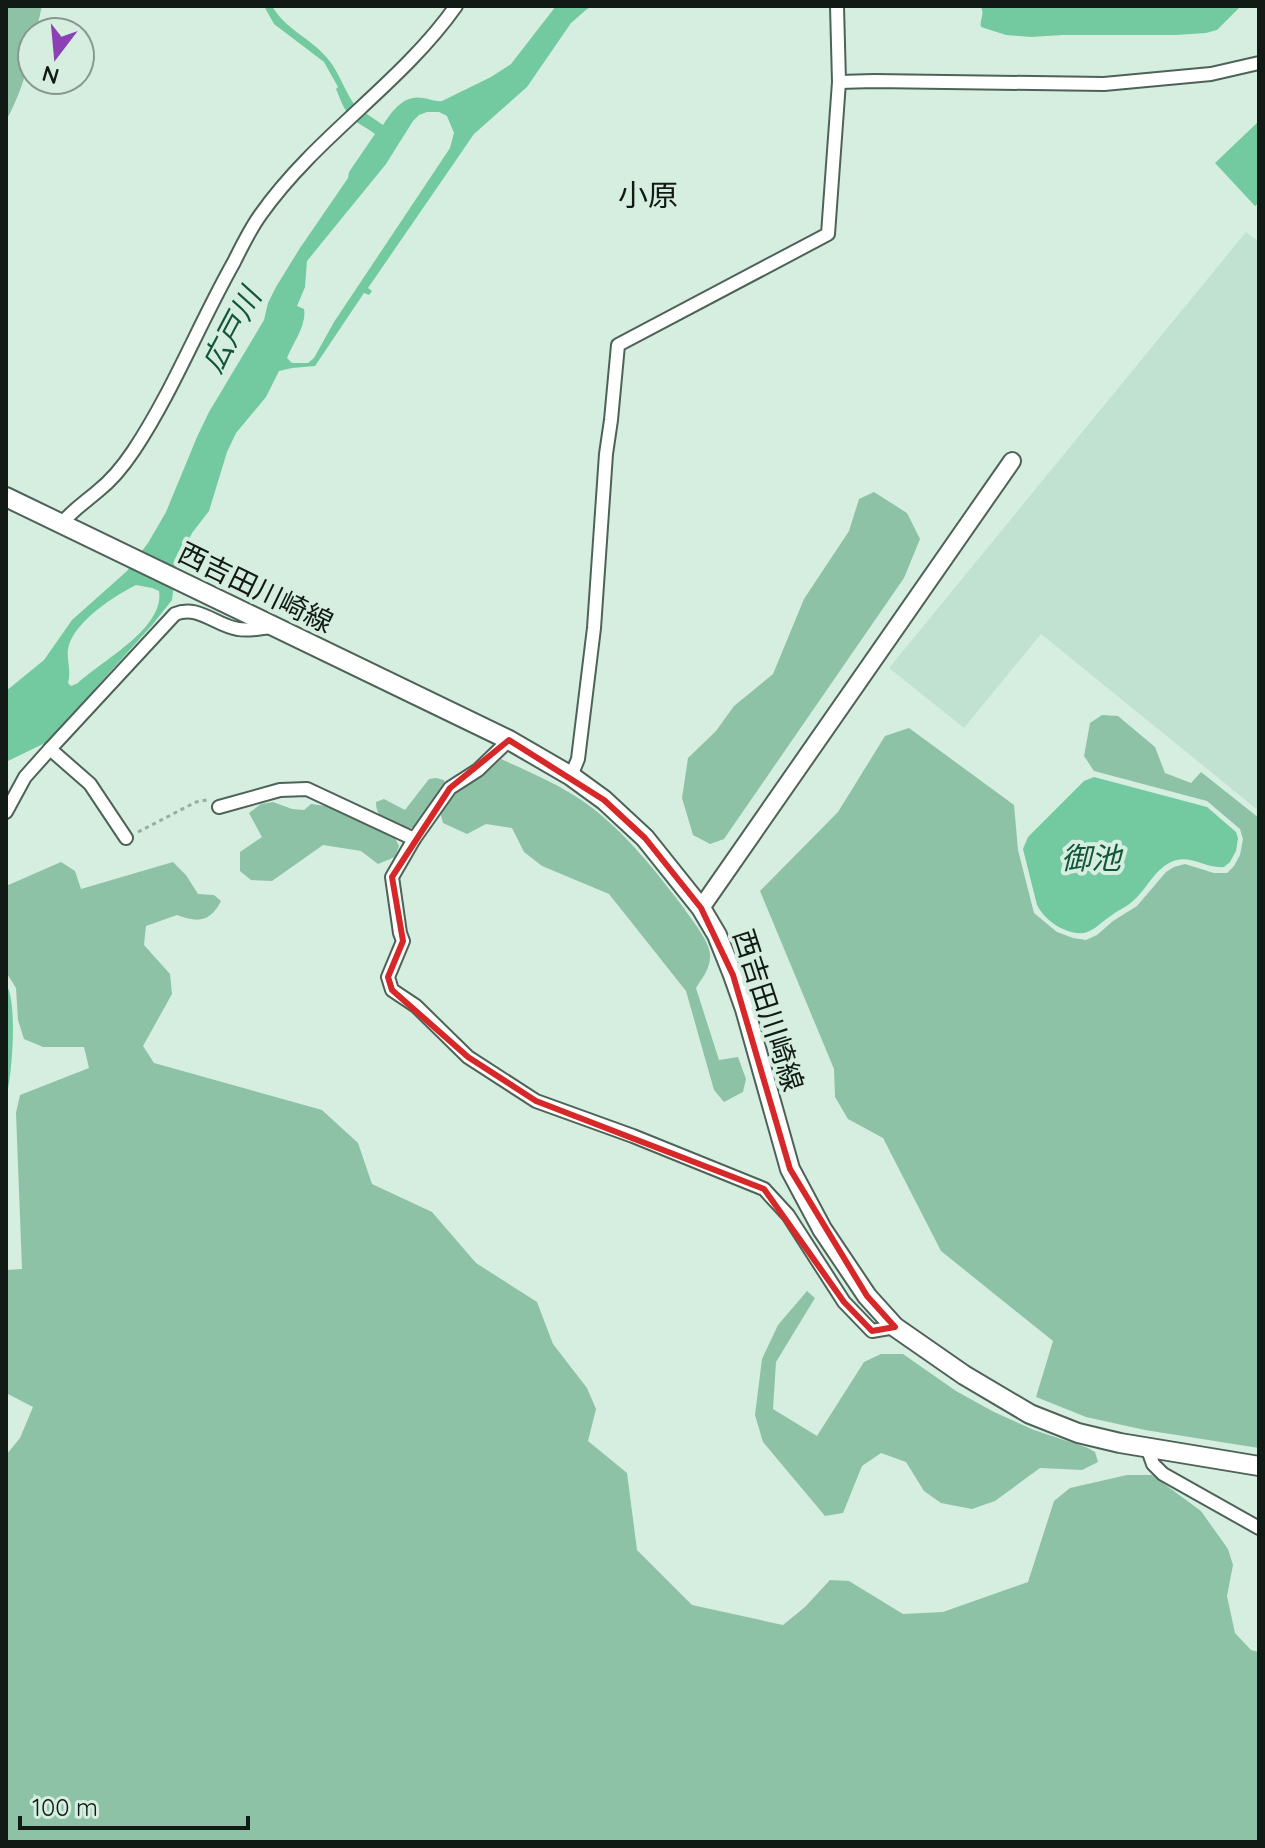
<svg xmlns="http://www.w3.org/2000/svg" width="1265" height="1848" viewBox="0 0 1265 1848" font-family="Quicksand,'Noto Sans JP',sans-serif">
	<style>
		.built { fill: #c2e2d1 }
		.green { fill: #8dc2a6 }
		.water { fill: #73caa0; fill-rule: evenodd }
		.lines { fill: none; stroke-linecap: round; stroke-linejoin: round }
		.minor-casing { stroke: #4e6358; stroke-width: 16 }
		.tertiary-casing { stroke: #4e6358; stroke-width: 20 }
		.secondary-casing { stroke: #4e6358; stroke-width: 22 }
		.path { stroke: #99aca1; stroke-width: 3; stroke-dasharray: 4 4; stroke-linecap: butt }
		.minor { stroke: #fff; stroke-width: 12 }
		.tertiary { stroke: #fff; stroke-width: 16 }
		.secondary { stroke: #fff; stroke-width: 18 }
		.marked { fill: none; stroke: #d62828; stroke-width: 6; stroke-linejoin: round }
		.labels { text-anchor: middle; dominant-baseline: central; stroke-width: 8; stroke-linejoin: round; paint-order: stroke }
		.street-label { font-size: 28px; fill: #111a15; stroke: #d6eee0 }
		.neighbourhood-label { font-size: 30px; fill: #111a15; stroke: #d6eee0 }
		.water-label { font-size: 30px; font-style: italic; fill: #12563a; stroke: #d6eee0 }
	</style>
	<rect width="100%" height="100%" fill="#d6eee0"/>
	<!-- built -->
	<polygon class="built" points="1246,232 1259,242 1259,811 1041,634 964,728 889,668"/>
	<!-- green -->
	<g class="green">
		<path d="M6,6H42L36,32H32C32,62 20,95 6,121Z"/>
		<polygon points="874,492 907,513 920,539 904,578 724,839 710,844 693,835 682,798 688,758 716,731 734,706 773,674 804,599 849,531 859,499"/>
		<polygon points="1102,715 1118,716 1155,747 1165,773 1191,783 1201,772 1259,818 1259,1448 1145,1430 1086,1417 1036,1397 1053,1341 941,1251 883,1138 848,1119 835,1097 834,1069 760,891 838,812 885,736 909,728 1014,805 1018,850 1034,913 1057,932 1073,938 1086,940 1097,935 1113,921 1137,906 1166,872 1174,867 1185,864 1214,873 1227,873 1234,866 1240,855 1243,839 1240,829 1207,801 1094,771 1084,756 1090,723"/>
		<path d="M501,759C530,772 561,785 587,804C625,832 655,870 683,907C691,919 709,940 710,954C711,968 703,977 696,988L719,1060L738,1057L746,1079L743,1092L724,1102L714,1090L686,991L609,894L542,866L524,852L512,828L486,824L467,834L443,823L440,811L453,793L483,776Z"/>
		<path d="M436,778L444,780L445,787L417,826L405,830C390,823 376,820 376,802L384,799L405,810L429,779Z"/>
		<polygon points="273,802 292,809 304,810 311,804 326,806 395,838 399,846 395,857 378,864 361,851 323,845 272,881 251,880 240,871 240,852 262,837 249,813 261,804"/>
		<path d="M61,862L75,871L81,889L173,862L186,875L198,894L214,895L221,901C210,922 199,923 177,915L146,926L144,945L170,974L172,994L143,1046L154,1063L322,1110L358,1143L372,1184L432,1212L476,1263L537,1302L553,1344L587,1388L596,1409L588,1441L627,1473L637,1550L692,1605L783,1625L805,1607L830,1580L849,1581L903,1614L943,1612L1028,1582L1054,1501L1070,1488L1127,1475H1152L1201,1511L1228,1549L1233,1565L1227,1596L1235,1633L1251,1650L1259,1652V1842H6V1455L20,1438L33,1407L6,1393V1270L22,1269L16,1113L20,1095L89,1068L84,1047H43L24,1039L18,1020L16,988L6,972V886Z"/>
		<polygon points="807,1291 815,1298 776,1362 773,1409 817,1436 864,1362 881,1354 903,1354 956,1391 994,1412 1034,1430 1088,1448 1095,1452 1098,1462 1082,1470 1040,1468 995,1501 972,1509 941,1503 924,1491 906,1462 881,1453 862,1466 843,1513 825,1516 763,1442 755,1415 762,1359 778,1325"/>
	</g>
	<!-- water -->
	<g class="water">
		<path d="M264,6H272C286,30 311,38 328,59C342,76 346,98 362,113L364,112L383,125C392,111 404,94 423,98C431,99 435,102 442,101L491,77L511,64L556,6H594L587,9L571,23L527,87L474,134L368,288L372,291L369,295L364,293L315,366L292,368L279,371L266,397L236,433L227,452L209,511L192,533L176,567L172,600L153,624L47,742L6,762V691L44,660L72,620L127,571L148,543L166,512L197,437L209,412L264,320L268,303L276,287L300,248L348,178L349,172L375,134C368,128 359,125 353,119C344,112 340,98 336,89L338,87L324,62L274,24ZM427,112H439L447,116L454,133L450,148L334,322L314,358L308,363H292L287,358C293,343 307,325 304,309L297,306L305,287L307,261L386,164L413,121L419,115ZM136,585L152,588L159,591C165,628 101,661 78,683L71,686L68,683C72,667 65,659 69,645C77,620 114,596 136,585Z"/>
		<path d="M980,6H1257L1240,7L1217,30L1206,33L1176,35H1063L1031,37L1006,35L981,27C979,20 986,13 980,6Z"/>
		<polygon points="1259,121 1259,203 1255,206 1215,163"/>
		<path d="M1094,777L1207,807L1236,832L1238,838L1236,851L1230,862L1224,867C1206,869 1189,853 1171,862C1154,870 1146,890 1133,901C1127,907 1118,910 1112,915C1093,928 1088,940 1063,929C1053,925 1042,915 1037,905L1023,849L1028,837L1084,781Z"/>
		<path d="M6,984C18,1003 12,1076 6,1098Z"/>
	</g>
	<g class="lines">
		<!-- minor casing -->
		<g class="minor-casing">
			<g id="minor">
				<polyline points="839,82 874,81 1104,84 1211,74 1259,63"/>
				<path d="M62,523C74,509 84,503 98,491C112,480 124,465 134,450C173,391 199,324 234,262C242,246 250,229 261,214C316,136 401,84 456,6"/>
				<polyline points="509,740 478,770 450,788 414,839 392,877 400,933 403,941 388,977 392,990 416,1006 468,1057 536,1101 633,1136 764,1189 788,1215 844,1302 872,1331 895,1327"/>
				<path d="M50,749L175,614C198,604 216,626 238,629C249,631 261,628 271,627"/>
				<polyline points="571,776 578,759 594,628 606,454 611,420 618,345 828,234 839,82 837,6"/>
				<polyline points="219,807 280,790 307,789 414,839"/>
				<polyline points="6,812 25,777 50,749 90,784 126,838"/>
				<polyline points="1147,1447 1153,1464 1163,1474 1259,1528"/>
			</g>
		</g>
		<!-- tertiary casing -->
		<g class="tertiary-casing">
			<polyline id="tertiary" points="701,908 1012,461"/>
		</g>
		<!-- secondary casing -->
		<g class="secondary-casing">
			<polyline id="secondary" points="6,497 509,740 571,776 604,800 645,838 701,908 717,935 733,975 745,1009 790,1169 822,1229 867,1296 895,1327 964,1375 1030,1414 1078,1433 1120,1443 1259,1466"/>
		</g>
		<!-- path -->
		<polyline class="path" points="138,832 196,802 207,800"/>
		<!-- minor -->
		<use href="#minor" class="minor"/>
		<!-- tertiary -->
		<use href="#tertiary" class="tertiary"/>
		<!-- secondary -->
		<use href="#secondary" class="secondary"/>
	</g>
	<!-- marked area -->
	<path class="marked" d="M509,740L604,800L645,838L701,908L733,975L790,1169L867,1296L895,1327L872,1331L844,1302L764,1189L536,1101L468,1057L392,990L388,977L403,941L392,877L450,788Z"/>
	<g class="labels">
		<!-- street labels -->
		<g class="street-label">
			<text transform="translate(256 587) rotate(26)">西吉田川崎線</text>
			<text transform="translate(769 1010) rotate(72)">西吉田川崎線</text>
		</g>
		<!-- neighbourhood labels -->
		<g class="neighbourhood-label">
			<text x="648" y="195">小原</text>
		</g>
		<!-- water labels -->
		<g class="water-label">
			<text transform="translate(231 330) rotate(-62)">広戸川</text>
			<text x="1091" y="858">御池</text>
		</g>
	</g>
	<!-- border -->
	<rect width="1265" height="1848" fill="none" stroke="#111a15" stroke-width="16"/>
	<!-- north arrow -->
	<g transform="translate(56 56) rotate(196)"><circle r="38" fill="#d6eee0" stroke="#87998f" stroke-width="2"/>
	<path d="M0-6L14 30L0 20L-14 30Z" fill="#8b41b4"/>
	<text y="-12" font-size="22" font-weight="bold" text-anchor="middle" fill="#111a15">N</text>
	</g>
	<!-- scale -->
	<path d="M20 1816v12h228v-12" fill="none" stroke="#111a15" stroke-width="4"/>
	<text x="32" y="1816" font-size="24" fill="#111a15" stroke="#d6eee0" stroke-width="6" paint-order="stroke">100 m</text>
</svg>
